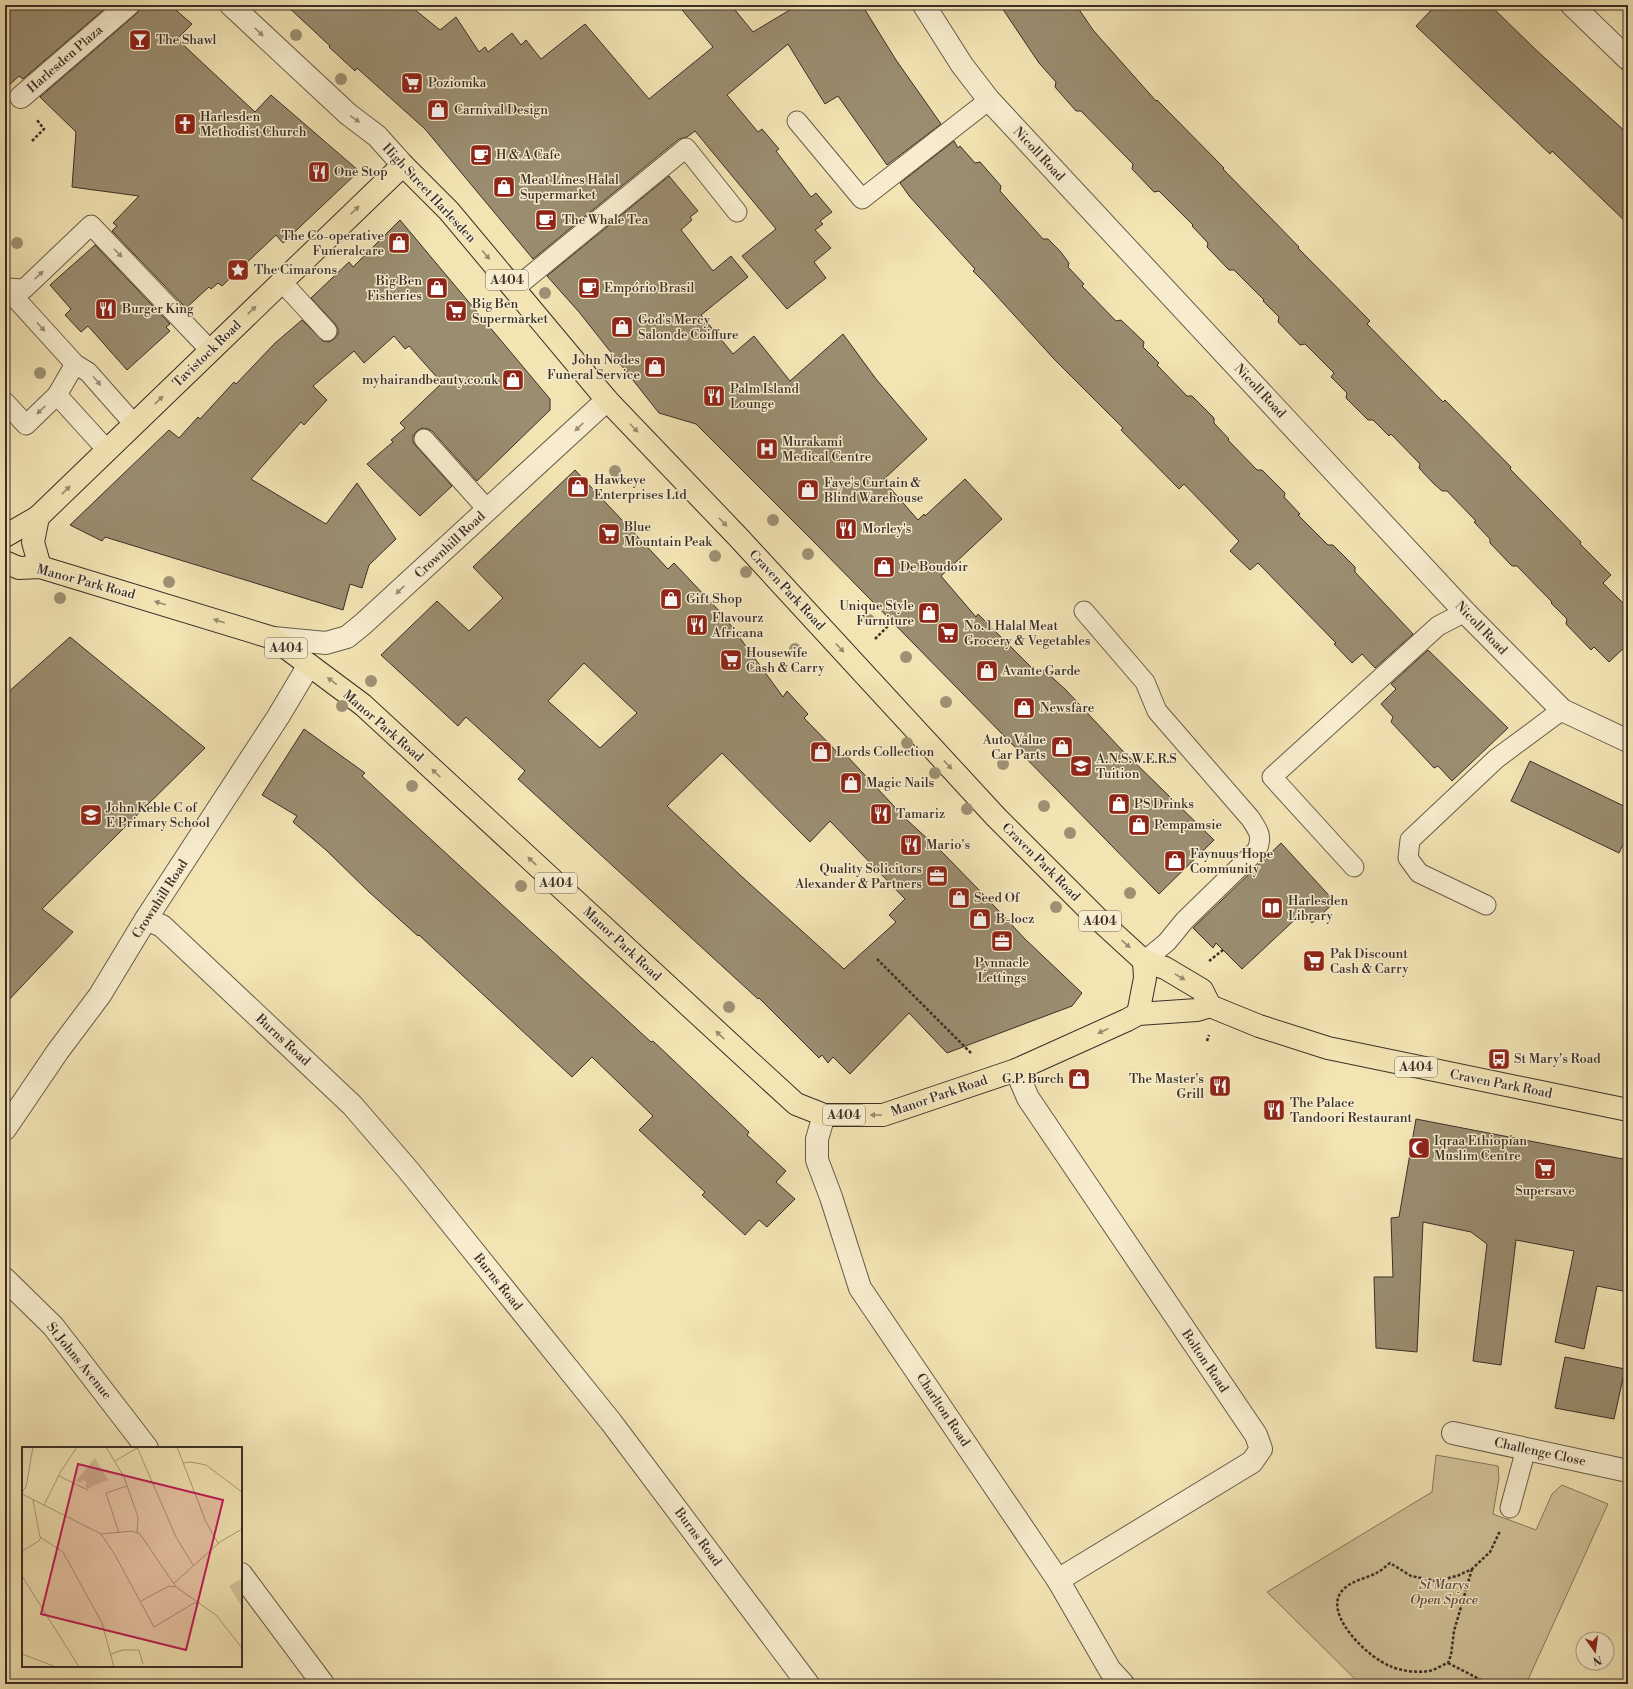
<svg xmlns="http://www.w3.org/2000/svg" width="1633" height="1689" viewBox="0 0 1633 1689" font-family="'Libre Bodoni',serif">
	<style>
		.green { fill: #d4c59c; stroke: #877a62 }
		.building { fill: #9a8d70; stroke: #3a2f27; fill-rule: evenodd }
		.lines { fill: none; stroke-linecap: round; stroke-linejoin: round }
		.service-casing { stroke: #685c4a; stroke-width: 21 }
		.pedestrian-casing { stroke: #685c4a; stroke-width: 24 }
		.minor-casing { stroke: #685c4a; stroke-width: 24 }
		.primary-casing { stroke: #3a2f27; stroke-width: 24 }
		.path { stroke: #3a2f27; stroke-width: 2.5; stroke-dasharray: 3 2; stroke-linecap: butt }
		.service { stroke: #f7edce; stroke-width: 19 }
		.pedestrian { stroke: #f7edce; stroke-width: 22 }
		.minor { stroke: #f7edce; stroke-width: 22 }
		.primary { stroke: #f3e4b4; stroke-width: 22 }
		.tree { fill: #9e9173 }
		.oneway { fill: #988e7a }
		.oneway2 { fill: #968a6e }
		.labels { text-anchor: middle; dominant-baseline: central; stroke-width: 3; stroke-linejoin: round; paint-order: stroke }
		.shield { fill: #f7edce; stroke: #736859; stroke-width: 1 }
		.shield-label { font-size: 12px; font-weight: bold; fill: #3a2f27 }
		.poi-label { font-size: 13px; fill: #3a2f27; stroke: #f7edce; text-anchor: start }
		.street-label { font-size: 13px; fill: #3a2f27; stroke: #f7edce }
		.park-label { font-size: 13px; font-style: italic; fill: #594d3e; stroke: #f7edce }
		.inset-road { fill: none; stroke: #a99c7c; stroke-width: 1 }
		.view { fill: #c2185b; fill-opacity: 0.15; stroke: #c2185b; stroke-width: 2 }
		.inset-edge { fill: none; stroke: #3a2f27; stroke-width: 2 }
	</style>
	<rect width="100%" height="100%" fill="#f3e4b4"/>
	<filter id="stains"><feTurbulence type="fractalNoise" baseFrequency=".005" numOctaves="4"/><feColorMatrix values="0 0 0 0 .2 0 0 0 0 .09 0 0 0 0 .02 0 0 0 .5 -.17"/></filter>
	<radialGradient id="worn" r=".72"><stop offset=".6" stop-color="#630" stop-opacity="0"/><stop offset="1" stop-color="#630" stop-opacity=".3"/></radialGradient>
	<!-- green -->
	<polygon class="green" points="1436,1455 1498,1466 1499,1478 1493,1514 1536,1530 1552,1494 1562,1485 1608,1504 1526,1684 1360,1684 1267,1592 1432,1492"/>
	<!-- building -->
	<g class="building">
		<polygon points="5,5 109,5 23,79 19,76 5,89"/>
		<polygon points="140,5 170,5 192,24 177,39 255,112 271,95 359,171 283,243 276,235 222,286 218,283 211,289 209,287 186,308 112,231 117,226 113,223 139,196 72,187 76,132 40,97 136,14 140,9"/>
		<polygon points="286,5 409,5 440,30 456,17 479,52 485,47 488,52 512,33 521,45 526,40 541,59 585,24 649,99 713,47 678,5 731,5 753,32 798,5 862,5 896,60 941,124 887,165 838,96 825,104 788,44 727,95 758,132 762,129 779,149 776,151 811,197 816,193 832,212 820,221 823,224 815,230 831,248 814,262 826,278 787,309 742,256 776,229 695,131 687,137 679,139 533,259 425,129 357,68 355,71 329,47 330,46"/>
		<polygon points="1000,5 1076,5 1093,30 1156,101 1157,100 1224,168 1223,169 1299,247 1298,248 1370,321 1367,324 1443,402 1445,400 1511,467 1510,469 1581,542 1580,544 1611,575 1603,583 1628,608 1628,644 1609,662 1594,647 1591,650 1566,624 1567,619 1551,603 1552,602 1517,566 1512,566 1490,543 1490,539 1474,522 1476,521 1447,491 1442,491 1433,483 1419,468 1420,464 1391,434 1389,436 1373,420 1368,420 1346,398 1347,393 1331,377 1334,373 1305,344 1300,345 1278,322 1279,317 1263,301 1264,300 1234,270 1229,270 1207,247 1208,243 1192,226 1193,225 1159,191 1154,192 1132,169 1133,164 1081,111 1076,111 1055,87 1056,82 1039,63"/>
		<polygon points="1436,5 1490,5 1535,49 1628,134 1628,224 1552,151 1550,154 1416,26"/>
		<polygon points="954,141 958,148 960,146 975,163 980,162 1001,186 1000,191 1043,239 1048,239 1060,251 1069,263 1068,267 1084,284 1082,286 1116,321 1121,320 1144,342 1143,347 1159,363 1157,365 1187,396 1192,396 1214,418 1214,423 1229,439 1228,440 1257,470 1262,470 1285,493 1284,497 1300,514 1298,515 1328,545 1333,545 1355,567 1355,572 1413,634 1375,668 1362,654 1352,663 1334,644 1336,643 1258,563 1250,570 1230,551 1239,541 1184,484 1179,489 1121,430 1123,428 1054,359 984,282 973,271 975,269 910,197 900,183"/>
		<polygon points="669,176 698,211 690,217 692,220 681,230 713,271 731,256 748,277 701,315 733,354 754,336 790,381 843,334 876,379 927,439 883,480 918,520 924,514 925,516 965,479 1002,519 941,576 976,617 978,614 1039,675 1044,670 1066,690 1119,747 1214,840 1159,894 814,542 696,424 659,413 579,312 547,276"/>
		<polygon points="400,220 550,399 550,410 477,481 432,431 428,429 422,428 417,431 413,436 413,442 416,446 452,486 420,516 367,464 393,442 391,440 405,428 400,423 442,383 409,346 405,349 394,336 364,363 354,351 313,386 327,400 304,425 301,422 251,479 326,524 357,483 396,539 369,565 362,588 350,584 343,610 105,537 102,541 70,525 169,430 179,438 198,417 200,419 234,382 236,384 275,343 302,320 323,341 329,342 334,339 338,334 338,329 335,324 311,298 349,262 353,267"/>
		<polygon points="95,245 170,324 166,327 170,331 127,370 88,326 81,332 65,315 71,309 50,285"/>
		<path d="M575,470L668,569L674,563L724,616L783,697L787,691L808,714L804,718L843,758L846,755L907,820L942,852L981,892L1025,939L1082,993L1072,1006L947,1053L909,1013L850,1074L833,1057L828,1063L822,1055L819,1058L759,998L758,999L518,779L525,771L466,717L458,726L381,655L437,601L469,631L503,598L473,567ZM584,663L637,713L600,748L548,701ZM722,753L810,842L830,821L905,899L889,915L896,922L844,969L740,875L667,806Z"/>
		<polygon points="70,637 205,748 42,909 73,932 5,1004 5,695"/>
		<polygon points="1428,650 1508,728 1452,781 1438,766 1434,768 1391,722 1393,717 1381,704 1396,689 1391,684"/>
		<polygon points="304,729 365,773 362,776 651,1042 653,1041 749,1132 747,1135 786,1171 776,1182 795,1199 767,1227 759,1220 745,1235 702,1195 705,1192 639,1130 653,1116 592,1057 572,1077 419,935 418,936 369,892 326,850 293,822 297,816 262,795"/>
		<polygon points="1530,761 1628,808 1628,834 1619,853 1511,801"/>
		<polygon points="1281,843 1335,902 1312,923 1302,913 1242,969 1216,943 1213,948 1193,928"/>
		<polygon points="1416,1119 1628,1160 1628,1292 1597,1286 1584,1349 1555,1342 1574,1251 1516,1240 1501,1365 1473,1361 1487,1244 1471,1232 1423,1222 1417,1352 1376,1348 1374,1277 1393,1277 1391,1218 1399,1217"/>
		<polygon points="1565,1357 1625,1369 1614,1419 1555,1408"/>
	</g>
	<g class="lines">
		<!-- service casing -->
		<g class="service-casing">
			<g id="service">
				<polyline points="797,121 862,199 989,100"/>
				<polyline points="282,282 327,331"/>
				<polyline points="5,287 75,364 88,372 134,424"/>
				<polyline points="6,288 24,289 91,225 210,350"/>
				<polyline points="514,289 686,148 737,212"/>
				<polyline points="57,395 107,450"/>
				<polyline points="5,402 26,425 57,395 75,364"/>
				<polyline points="424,439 488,510"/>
				<path d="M1084,611L1145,682L1157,711L1250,818C1258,830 1263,836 1257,850L1185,920L1167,942L1144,961"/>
				<polyline points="1354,867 1272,777 1438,626 1465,612"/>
				<polyline points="1486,905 1419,873 1408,858 1410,840 1496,759 1562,710"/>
				<polyline points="1510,1508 1526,1449"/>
			</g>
		</g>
		<!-- pedestrian casing -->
		<g class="pedestrian-casing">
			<g id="pedestrian">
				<polyline points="231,5 348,114 377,136 403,165"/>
				<polyline points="21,97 128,5"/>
			</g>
		</g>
		<!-- minor casing -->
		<g class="minor-casing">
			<g id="minor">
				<polyline points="924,5 962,65 989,100 1465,612 1562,710 1628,741"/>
				<polyline points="1572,5 1628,59"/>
				<polyline points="273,638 326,643 347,637 363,624 607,400"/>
				<polyline points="146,919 162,926 352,1105 409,1171 611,1422 808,1684"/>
				<polyline points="1016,1070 1028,1098 1256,1435 1261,1449 1252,1462 1058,1580"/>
				<polyline points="824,1115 817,1139 817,1160 831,1197 860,1288 1058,1580 1110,1670 1123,1684"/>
				<polyline points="5,1129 58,1051 100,995 146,919 278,717 309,665"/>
				<polyline points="5,1279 53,1326 147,1448"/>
				<polyline points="1453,1433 1628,1471"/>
				<polyline points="241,1574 323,1684"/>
			</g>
		</g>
		<!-- primary casing -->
		<g class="primary-casing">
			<g id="primary">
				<polyline points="38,517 33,542 40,567"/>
				<polyline points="5,536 38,517 403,165 449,211 607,400 739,538 996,817 1096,917 1144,961 1165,968 1202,990 1210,1006 1259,1026 1328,1048 1628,1110"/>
				<polyline points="5,562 19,568 40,567 273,638 363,705 749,1061 796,1104 824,1115 883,1115 1016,1070 1127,1020 1138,1014 1197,1010 1210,1006"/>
				<polyline points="1138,1014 1145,978 1144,961"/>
			</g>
		</g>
		<!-- path -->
		<g class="path">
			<polyline points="32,141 44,129 37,120"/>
			<polyline points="875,639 892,622"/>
			<polyline points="877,959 971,1053"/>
			<polyline points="1209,961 1223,950"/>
			<polyline points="1207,1041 1209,1035"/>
			<path d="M1472,1569L1454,1631L1451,1655L1448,1663C1442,1665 1435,1670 1429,1671C1417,1673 1400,1671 1390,1666C1369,1658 1324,1616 1341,1592C1350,1580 1367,1579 1378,1572C1382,1570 1386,1566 1390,1563L1411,1576L1436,1581L1457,1576L1472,1569L1490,1552L1500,1531"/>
			<polyline points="1448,1663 1489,1684"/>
		</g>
		<!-- service -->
		<use href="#service" class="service"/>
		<!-- pedestrian -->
		<use href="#pedestrian" class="pedestrian"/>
		<!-- minor -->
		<use href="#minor" class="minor"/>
		<!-- primary -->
		<use href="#primary" class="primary"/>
	</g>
	<!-- trees -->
	<g class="tree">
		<circle cx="296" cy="35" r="6"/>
		<circle cx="341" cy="79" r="6"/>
		<circle cx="17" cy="243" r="6"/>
		<circle cx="545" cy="293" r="6"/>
		<circle cx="40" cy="373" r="6"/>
		<circle cx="615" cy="471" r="6"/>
		<circle cx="773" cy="520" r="6"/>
		<circle cx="808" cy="554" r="6"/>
		<circle cx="715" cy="556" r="6"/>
		<circle cx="746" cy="572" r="6"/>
		<circle cx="169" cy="582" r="6"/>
		<circle cx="60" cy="598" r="6"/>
		<circle cx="869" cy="620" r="6"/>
		<circle cx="795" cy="649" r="6"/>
		<circle cx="906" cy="657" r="6"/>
		<circle cx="371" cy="681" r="6"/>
		<circle cx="946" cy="702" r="6"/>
		<circle cx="342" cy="706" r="6"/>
		<circle cx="907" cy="743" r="6"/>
		<circle cx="1003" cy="764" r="6"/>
		<circle cx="935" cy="773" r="6"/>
		<circle cx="412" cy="786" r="6"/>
		<circle cx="1044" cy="806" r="6"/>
		<circle cx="967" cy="809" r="6"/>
		<circle cx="1070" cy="833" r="6"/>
		<circle cx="521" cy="886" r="6"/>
		<circle cx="1130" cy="893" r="6"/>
		<circle cx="1056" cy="907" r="6"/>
		<circle cx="729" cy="1007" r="6"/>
	</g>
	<!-- one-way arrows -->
	<defs><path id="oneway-solid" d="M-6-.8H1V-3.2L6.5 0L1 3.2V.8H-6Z"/></defs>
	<g class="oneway">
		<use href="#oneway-solid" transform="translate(259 32) rotate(43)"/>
		<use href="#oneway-solid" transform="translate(355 119) rotate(35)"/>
		<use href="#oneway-solid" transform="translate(118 253) rotate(46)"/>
		<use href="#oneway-solid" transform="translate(39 275) rotate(-44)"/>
		<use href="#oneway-solid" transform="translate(41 327) rotate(48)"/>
		<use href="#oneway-solid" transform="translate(97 381) rotate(49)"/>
		<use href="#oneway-solid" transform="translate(41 410) rotate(136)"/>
		<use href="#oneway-solid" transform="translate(579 427) rotate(136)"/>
		<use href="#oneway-solid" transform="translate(400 590) rotate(137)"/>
	</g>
	<g class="oneway2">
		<use href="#oneway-solid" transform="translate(355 210) rotate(-44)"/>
		<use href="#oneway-solid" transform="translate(486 255) rotate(50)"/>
		<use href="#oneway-solid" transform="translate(252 310) rotate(-44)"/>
		<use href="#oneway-solid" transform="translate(159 400) rotate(-44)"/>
		<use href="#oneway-solid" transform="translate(634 428) rotate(46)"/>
		<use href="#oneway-solid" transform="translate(66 490) rotate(-44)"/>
		<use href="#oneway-solid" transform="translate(723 522) rotate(46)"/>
		<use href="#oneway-solid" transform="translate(160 603) rotate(-163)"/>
		<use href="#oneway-solid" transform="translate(219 621) rotate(-163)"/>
		<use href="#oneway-solid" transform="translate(840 648) rotate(47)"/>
		<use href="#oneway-solid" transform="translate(332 681) rotate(-144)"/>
		<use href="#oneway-solid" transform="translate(948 765) rotate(47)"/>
		<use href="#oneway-solid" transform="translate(436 773) rotate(-137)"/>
		<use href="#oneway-solid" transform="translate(532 861) rotate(-137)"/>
		<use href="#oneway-solid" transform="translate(1126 944) rotate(41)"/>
		<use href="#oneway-solid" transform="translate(1180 977) rotate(31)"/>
		<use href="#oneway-solid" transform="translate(1103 1031) rotate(156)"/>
		<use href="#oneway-solid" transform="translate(720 1035) rotate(-137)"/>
		<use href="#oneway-solid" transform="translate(876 1115) rotate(180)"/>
	</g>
	<!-- icons -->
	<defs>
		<g id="bar-square" transform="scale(1.15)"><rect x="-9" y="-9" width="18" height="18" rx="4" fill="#8f2418" stroke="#f7edce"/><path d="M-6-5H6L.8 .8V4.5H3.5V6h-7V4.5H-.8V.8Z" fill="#fff"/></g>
		<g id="supermarket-square" transform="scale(1.15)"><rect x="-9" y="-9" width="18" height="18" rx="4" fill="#8f2418" stroke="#f7edce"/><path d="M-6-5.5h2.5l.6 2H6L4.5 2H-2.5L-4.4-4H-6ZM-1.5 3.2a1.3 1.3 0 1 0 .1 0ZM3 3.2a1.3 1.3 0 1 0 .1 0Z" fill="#fff"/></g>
		<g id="shop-square" transform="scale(1.15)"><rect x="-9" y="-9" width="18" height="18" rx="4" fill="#8f2418" stroke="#f7edce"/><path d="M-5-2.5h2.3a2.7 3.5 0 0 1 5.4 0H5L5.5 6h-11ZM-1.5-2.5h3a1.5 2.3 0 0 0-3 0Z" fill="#fff"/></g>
		<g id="church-square" transform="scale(1.15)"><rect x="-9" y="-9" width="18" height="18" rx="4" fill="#8f2418" stroke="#f7edce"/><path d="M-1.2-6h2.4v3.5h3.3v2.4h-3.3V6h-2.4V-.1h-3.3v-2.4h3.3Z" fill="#fff"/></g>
		<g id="cafe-square" transform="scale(1.15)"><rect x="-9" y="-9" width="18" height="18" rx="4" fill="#8f2418" stroke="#f7edce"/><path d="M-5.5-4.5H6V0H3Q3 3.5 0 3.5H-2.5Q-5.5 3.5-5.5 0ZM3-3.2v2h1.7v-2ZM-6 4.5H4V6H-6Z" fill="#fff"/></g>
		<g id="restaurant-square" transform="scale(1.15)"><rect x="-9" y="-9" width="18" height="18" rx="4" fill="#8f2418" stroke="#f7edce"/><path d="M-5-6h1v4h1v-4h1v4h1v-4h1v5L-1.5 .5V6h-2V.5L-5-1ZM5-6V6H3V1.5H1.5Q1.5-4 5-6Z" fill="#fff"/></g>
		<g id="sight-square" transform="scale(1.15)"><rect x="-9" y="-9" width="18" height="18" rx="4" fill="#8f2418" stroke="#f7edce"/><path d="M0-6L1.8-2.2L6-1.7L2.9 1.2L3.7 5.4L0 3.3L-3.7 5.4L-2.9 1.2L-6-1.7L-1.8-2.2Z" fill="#fff"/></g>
		<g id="hospital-square" transform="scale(1.15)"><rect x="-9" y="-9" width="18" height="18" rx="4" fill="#8f2418" stroke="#f7edce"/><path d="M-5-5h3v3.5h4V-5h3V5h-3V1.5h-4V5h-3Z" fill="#fff"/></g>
		<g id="university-square" transform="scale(1.15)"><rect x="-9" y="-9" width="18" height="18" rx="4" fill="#8f2418" stroke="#f7edce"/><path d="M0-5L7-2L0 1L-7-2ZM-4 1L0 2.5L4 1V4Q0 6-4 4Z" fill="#fff"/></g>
		<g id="school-square" transform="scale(1.15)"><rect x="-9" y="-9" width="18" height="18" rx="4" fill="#8f2418" stroke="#f7edce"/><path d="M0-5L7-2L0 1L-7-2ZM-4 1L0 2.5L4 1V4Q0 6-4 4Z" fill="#fff"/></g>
		<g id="office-square" transform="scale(1.15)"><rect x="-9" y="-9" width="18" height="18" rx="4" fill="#8f2418" stroke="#f7edce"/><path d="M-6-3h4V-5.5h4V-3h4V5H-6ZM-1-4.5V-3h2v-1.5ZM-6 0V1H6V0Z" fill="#fff"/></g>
		<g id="library-square" transform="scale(1.15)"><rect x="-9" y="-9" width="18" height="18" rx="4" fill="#8f2418" stroke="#f7edce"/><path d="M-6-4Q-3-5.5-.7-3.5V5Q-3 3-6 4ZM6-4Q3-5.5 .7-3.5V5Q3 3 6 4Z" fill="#fff"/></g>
		<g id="bus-square" transform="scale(1.15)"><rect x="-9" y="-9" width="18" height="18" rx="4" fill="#8f2418" stroke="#f7edce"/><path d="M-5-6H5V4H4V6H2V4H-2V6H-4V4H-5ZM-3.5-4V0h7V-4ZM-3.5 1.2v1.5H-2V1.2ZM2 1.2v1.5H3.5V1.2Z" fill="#fff"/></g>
		<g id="mosque-square" transform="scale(1.15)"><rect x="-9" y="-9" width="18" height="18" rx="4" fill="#8f2418" stroke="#f7edce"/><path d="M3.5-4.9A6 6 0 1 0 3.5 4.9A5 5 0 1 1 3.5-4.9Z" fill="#fff"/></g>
	</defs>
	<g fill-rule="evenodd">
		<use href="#bar-square" x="140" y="40"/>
		<use href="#supermarket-square" x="412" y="83"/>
		<use href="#shop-square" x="438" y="110"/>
		<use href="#church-square" x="185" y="124"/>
		<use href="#cafe-square" x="481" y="155"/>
		<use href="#restaurant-square" x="319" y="172"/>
		<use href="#shop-square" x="504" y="187"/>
		<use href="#cafe-square" x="546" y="220"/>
		<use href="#shop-square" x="399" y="243"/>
		<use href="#sight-square" x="238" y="270"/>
		<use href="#shop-square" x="437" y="288"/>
		<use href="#cafe-square" x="589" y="288"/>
		<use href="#restaurant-square" x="106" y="309"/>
		<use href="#supermarket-square" x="456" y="311"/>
		<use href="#shop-square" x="622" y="327"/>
		<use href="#shop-square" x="655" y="367"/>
		<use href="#shop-square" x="513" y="380"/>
		<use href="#restaurant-square" x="714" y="396"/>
		<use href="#hospital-square" x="767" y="449"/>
		<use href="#shop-square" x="578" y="487"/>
		<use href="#shop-square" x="808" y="490"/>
		<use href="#restaurant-square" x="846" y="529"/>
		<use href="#supermarket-square" x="609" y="534"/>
		<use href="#shop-square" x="884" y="567"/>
		<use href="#shop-square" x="671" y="599"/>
		<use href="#shop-square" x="929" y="613"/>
		<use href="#restaurant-square" x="697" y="625"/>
		<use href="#supermarket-square" x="948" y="633"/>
		<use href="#supermarket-square" x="731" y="660"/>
		<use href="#shop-square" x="987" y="671"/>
		<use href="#shop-square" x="1024" y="708"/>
		<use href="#shop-square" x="1062" y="747"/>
		<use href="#shop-square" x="821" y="752"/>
		<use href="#university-square" x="1081" y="766"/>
		<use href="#shop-square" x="851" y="783"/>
		<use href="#shop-square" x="1119" y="804"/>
		<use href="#restaurant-square" x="881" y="814"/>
		<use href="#school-square" x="91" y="815"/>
		<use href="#shop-square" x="1139" y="825"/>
		<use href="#restaurant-square" x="911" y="845"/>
		<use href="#shop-square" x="1175" y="861"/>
		<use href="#office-square" x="937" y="876"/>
		<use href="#shop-square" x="959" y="898"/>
		<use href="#library-square" x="1272" y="908"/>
		<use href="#shop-square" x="980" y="919"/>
		<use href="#office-square" x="1002" y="941"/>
		<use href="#supermarket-square" x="1314" y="961"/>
		<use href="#bus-square" x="1499" y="1059"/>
		<use href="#shop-square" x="1079" y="1079"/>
		<use href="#restaurant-square" x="1220" y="1086"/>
		<use href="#restaurant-square" x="1274" y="1110"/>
		<use href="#mosque-square" x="1419" y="1148"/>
		<use href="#supermarket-square" x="1545" y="1169"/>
	</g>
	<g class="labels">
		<!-- shield labels -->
		<g class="shield">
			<rect x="486" y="270" width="42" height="20" rx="3"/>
			<rect x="265" y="638" width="42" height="20" rx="3"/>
			<rect x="535" y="873" width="42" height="20" rx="3"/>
			<rect x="1079" y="911" width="42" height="20" rx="3"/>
			<rect x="1395" y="1057" width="42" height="20" rx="3"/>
			<rect x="823" y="1105" width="42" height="20" rx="3"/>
		</g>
		<g class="shield-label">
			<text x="507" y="280">A404</text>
			<text x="286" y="648">A404</text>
			<text x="556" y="883">A404</text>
			<text x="1100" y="921">A404</text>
			<text x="1416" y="1067">A404</text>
			<text x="844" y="1115">A404</text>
		</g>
		<!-- poi labels -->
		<g class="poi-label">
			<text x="156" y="40">The Shawl</text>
			<text x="428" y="83">Poziomka</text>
			<text x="454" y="110">Carnival Design</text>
			<text x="200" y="117">Harlesden<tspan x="200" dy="15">Methodist Church</tspan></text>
			<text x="496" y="155">H &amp; A Cafe</text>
			<text x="334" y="172">One Stop</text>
			<text x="520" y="180">Meat Lines Halal<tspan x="520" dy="15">Supermarket</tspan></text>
			<text x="562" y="220">The Whale Tea</text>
			<text x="384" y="236" text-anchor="end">The Co-operative<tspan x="384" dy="15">Funeralcare</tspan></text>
			<text x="254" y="270">The Cimarons</text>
			<text x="422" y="281" text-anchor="end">Big Ben<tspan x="422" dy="15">Fisheries</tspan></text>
			<text x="604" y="288">Empório Brasil</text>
			<text x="472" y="304">Big Ben<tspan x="472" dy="15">Supermarket</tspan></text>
			<text x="122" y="309">Burger King</text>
			<text x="638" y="320">God's Mercy<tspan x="638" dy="15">Salon de Coiffure</tspan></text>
			<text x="640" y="360" text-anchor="end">John Nodes<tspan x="640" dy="15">Funeral Service</tspan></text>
			<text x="498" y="380" text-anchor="end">myhairandbeauty.co.uk</text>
			<text x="730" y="389">Palm Island<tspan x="730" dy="15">Lounge</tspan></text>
			<text x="782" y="442">Murakami<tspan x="782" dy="15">Medical Centre</tspan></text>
			<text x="594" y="480">Hawkeye<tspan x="594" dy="15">Enterprises Ltd</tspan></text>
			<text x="824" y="483">Faye's Curtain &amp;<tspan x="824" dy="15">Blind Warehouse</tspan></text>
			<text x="624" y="527">Blue<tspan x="624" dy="15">Mountain Peak</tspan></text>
			<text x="862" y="529">Morley's</text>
			<text x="900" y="567">De Boudoir</text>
			<text x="686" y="599">Gift Shop</text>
			<text x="914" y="606" text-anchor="end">Unique Style<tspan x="914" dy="15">Furniture</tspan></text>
			<text x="712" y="618">Flavourz<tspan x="712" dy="15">Africana</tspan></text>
			<text x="964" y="626">No. 1 Halal Meat<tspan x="964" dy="15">Grocery &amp; Vegetables</tspan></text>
			<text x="746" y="653">Housewife<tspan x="746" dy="15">Cash &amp; Carry</tspan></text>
			<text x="1002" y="671">Avante Garde</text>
			<text x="1040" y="708">Newsfare</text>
			<text x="1046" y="740" text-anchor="end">Auto Value<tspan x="1046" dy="15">Car Parts</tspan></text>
			<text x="836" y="752">Lords Collection</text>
			<text x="1096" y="759">A.N.S.W.E.R.S<tspan x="1096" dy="15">Tuition</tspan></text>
			<text x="866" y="783">Magic Nails</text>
			<text x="1134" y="804">PS Drinks</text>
			<text x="106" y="808">John Keble C of<tspan x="106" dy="15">E Primary School</tspan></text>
			<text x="896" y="814">Tamariz</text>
			<text x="1154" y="825">Pempamsie</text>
			<text x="926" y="845">Mario's</text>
			<text x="1190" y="854">Faynuus Hope<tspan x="1190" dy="15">Community</tspan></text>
			<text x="922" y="869" text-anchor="end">Quality Solicitors<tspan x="922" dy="15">Alexander &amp; Partners</tspan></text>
			<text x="974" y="898">Seed Of</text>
			<text x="1288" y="901">Harlesden<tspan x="1288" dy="15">Library</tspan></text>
			<text x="996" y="919">B-locz</text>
			<text x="1330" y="954">Pak Discount<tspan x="1330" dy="15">Cash &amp; Carry</tspan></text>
			<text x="1002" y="963" text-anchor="middle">Pynnacle<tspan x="1002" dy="15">Lettings</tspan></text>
			<text x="1514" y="1059">St Mary's Road</text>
			<text x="1064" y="1079" text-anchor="end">G.P. Burch</text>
			<text x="1204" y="1079" text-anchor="end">The Master's<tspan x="1204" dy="15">Grill</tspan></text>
			<text x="1290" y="1103">The Palace<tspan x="1290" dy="15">Tandoori Restaurant</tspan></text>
			<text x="1434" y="1141">Iqraa Ethiopian<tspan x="1434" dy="15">Muslim Centre</tspan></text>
			<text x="1545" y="1191" text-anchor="middle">Supersave</text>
		</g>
		<!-- street labels -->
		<g class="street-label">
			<text transform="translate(65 59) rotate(-41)">Harlesden Plaza</text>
			<text transform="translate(1039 154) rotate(47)">Nicoll Road</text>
			<text transform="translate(429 193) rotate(47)">High Street Harlesden</text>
			<text transform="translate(207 354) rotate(-44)">Tavistock Road</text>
			<text transform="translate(1260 391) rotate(47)">Nicoll Road</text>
			<text transform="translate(450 545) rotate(-43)">Crownhill Road</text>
			<text transform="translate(86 582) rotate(15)">Manor Park Road</text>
			<text transform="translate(787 590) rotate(47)">Craven Park Road</text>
			<text transform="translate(1481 628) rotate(46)">Nicoll Road</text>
			<text transform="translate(383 726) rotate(41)">Manor Park Road</text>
			<text transform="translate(1041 862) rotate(45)">Craven Park Road</text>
			<text transform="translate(160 899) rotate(-57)">Crownhill Road</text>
			<text transform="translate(622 944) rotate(43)">Manor Park Road</text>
			<text transform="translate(283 1040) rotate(43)">Burns Road</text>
			<text transform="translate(1501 1084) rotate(11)">Craven Park Road</text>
			<text transform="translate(939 1096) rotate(-19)">Manor Park Road</text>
			<text transform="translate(498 1282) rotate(51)">Burns Road</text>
			<text transform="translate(79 1361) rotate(51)">St Johns Avenue</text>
			<text transform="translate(1205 1361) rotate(56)">Bolton Road</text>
			<text transform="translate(943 1410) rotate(56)">Charlton Road</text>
			<text transform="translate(1540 1452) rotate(12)">Challenge Close</text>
			<text transform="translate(698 1537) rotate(53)">Burns Road</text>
		</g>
		<!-- park labels -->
		<g class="park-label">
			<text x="1444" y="1585">St Marys<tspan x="1444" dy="15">Open Space</tspan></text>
		</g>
	</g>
	<!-- overview -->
	<g transform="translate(22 1447)">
		<rect width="220" height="220" fill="#f3e4b4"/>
		<path d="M73,11L86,33L70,39L68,42L63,40L65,35L61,33L58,36L54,34ZM219,132L220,134V160L207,139Z" fill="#d4c59c"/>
		<path class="inset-road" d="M84,0L102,30L116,70L115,86M115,0L154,90L171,118M155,0L184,75L196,96M93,14L117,0M161,16L169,15L184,18L220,45M37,29L66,43M0,45L4,40L11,0M0,47L79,87L93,108L132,180L172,156H178M11,53L18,90L41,105L47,116L80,176L92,220M22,58L39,24L55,0M97,86L84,46L105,39M79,87L110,84L118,87L154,140L194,168L220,201M0,104L17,94L19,90M0,129L57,220M151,137L198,95L220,82M119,154L147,139L153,140M0,207L34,220M89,207L101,203H117L121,217"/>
		<path class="view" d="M56,17L201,53L164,203L19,167Z"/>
		<rect width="220" height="220" class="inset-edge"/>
	</g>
	<!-- margin -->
	<rect width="1633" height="1689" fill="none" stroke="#f3e4b4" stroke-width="20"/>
	<rect x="6" y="6" width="1621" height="1677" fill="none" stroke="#3a2f27" stroke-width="2"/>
	<rect x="10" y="10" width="1613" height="1669" fill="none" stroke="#3a2f27"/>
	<!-- north arrow -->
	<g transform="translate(1595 1651) rotate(166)"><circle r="19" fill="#f7edce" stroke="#aba18b"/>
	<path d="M0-3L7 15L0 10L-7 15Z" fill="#8f2418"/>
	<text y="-6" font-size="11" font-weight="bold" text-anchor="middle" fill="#3a2f27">N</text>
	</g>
	<rect width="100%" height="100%" filter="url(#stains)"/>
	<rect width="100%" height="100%" fill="url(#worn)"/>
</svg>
